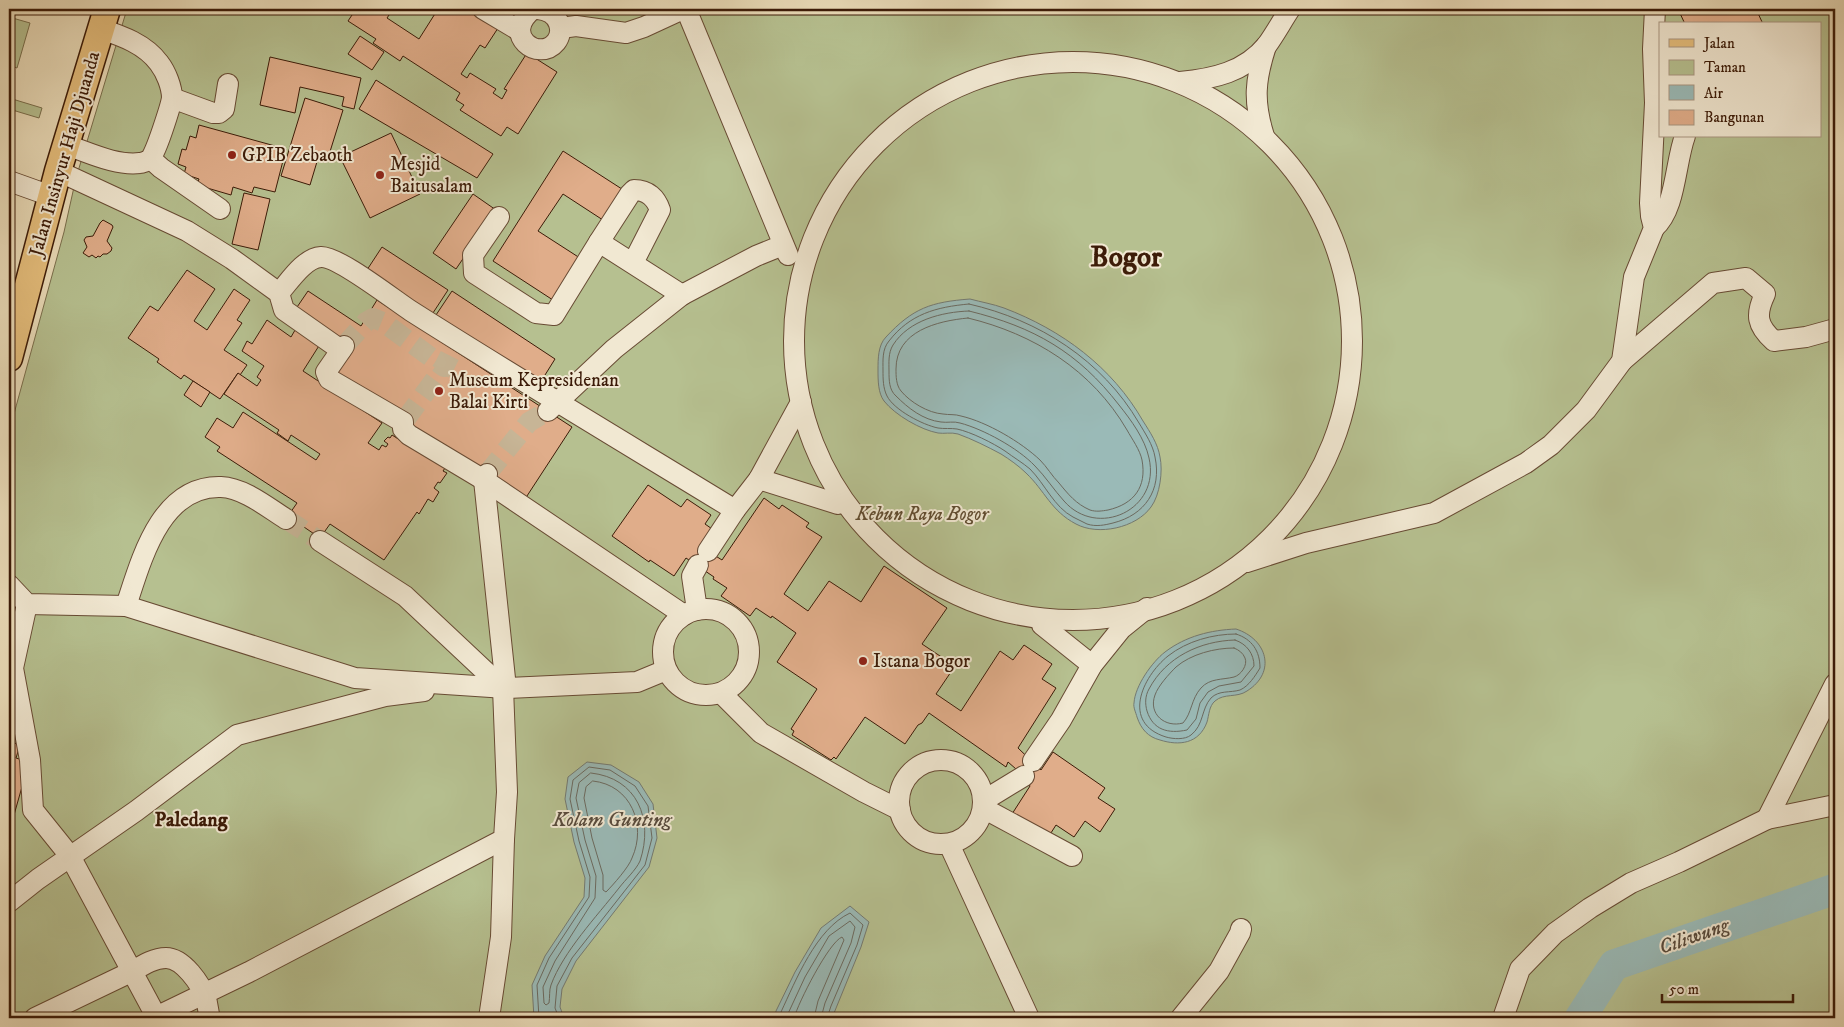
<svg xmlns="http://www.w3.org/2000/svg" width="1844" height="1027" viewBox="0 0 1844 1027" font-family="'IM FELL DW Pica',serif">
	<style>
		.green { fill: #b6c090; stroke: #796e4c; fill-rule: evenodd }
		.water { fill: #9abab7; stroke: #747a71 }
		.lines { fill: none; stroke-linecap: round; stroke-linejoin: round }
		.shore { stroke: #6b6a60; stroke-width: 1 }
		.river { stroke: #9abab7; stroke-width: 31 }
		.building { fill: #e0ad8a; stroke: #3c1b08 }
		.minor-tunnel { stroke: #c7b596; stroke-width: 20; stroke-dasharray: 20 10; stroke-linecap: butt }
		.minor-casing { stroke: #684b34; stroke-width: 22 }
		.major-casing { stroke: #3c1b08; stroke-width: 29 }
		.minor { stroke: #f1e8d2; stroke-width: 20 }
		.major { stroke: #e5be7c; stroke-width: 26 }
		.poi-dot { fill: #8f2418; stroke: #f1e8d2; stroke-width: 2 }
		.labels { text-anchor: middle; dominant-baseline: central; stroke-width: 4; stroke-linejoin: round; paint-order: stroke }
		.street-label { font-size: 19px; fill: #3c1b08; stroke: #f1e8d2 }
		.poi-label { font-size: 19px; fill: #3c1b08; stroke: #f1e8d2; text-anchor: start }
		.park-label { font-size: 19px; font-style: italic; fill: #614d31; stroke: #f1e8d2 }
		.neighbourhood-label { font-size: 20px; font-weight: bold; fill: #3c1b08; stroke: #f1e8d2 }
		.water-label { font-size: 20px; font-style: italic; fill: #584b3d; stroke: #f1e8d2 }
		.town-label { font-size: 29px; font-weight: bold; fill: #3c1b08; stroke: #f1e8d2 }
	</style>
	<rect width="100%" height="100%" fill="#eadcb9"/>
	<filter id="stains"><feTurbulence type="fractalNoise" baseFrequency=".004" numOctaves="4"/><feColorMatrix values="0 0 0 0 .2 0 0 0 0 .09 0 0 0 0 .02 0 0 0 .5 -.17"/></filter>
	<radialGradient id="worn" r=".72"><stop offset=".6" stop-color="#630" stop-opacity="0"/><stop offset="1" stop-color="#630" stop-opacity=".3"/></radialGradient>
	<!-- green -->
	<g class="green">
		<path d="M127,9H1835V1018H9V432L64,232L76,178ZM1660,24H1820V136H1660Z"/>
		<polygon points="9,17 30,23 17,68 9,65"/>
		<polygon points="9,98 42,108 39,118 9,109"/>
	</g>
	<!-- water -->
	<g class="water">
		<path d="M970,299C981,302 993,304 1004,308C1062,330 1112,367 1143,421C1150,432 1158,444 1160,457C1163,471 1160,495 1151,507C1136,528 1098,536 1076,524C1051,511 1045,491 1026,473C1019,466 1009,459 1001,454C988,447 972,439 958,434C951,432 944,434 938,433C921,430 895,415 884,401C878,393 878,380 878,370C878,359 878,345 886,337C913,308 931,302 970,299Z"/>
		<path d="M1236,629C1267,639 1277,672 1247,691C1237,698 1224,693 1215,701C1209,706 1209,715 1207,722C1199,744 1179,746 1160,740C1148,737 1141,729 1137,717C1136,713 1133,707 1134,703C1135,686 1152,662 1165,652C1186,636 1211,630 1236,629Z"/>
		<polygon points="587,762 611,765 639,782 653,804 657,838 649,867 576,961 562,989 560,1007 564,1018 534,1018 532,985 545,956 584,897 585,878 574,842 565,799 568,777"/>
		<polygon points="850,906 869,922 861,947 832,1018 775,1018 776,1011 795,972 821,928"/>
	</g>
	<g class="lines">
		<!-- shore -->
		<g class="shore">
			<path d="M969,304C1039,320 1102,360 1139,423C1145,433 1153,445 1155,457C1162,490 1145,515 1113,523C1105,525 1096,527 1087,524C1082,522 1078,519 1073,517C1054,507 1045,484 1030,469C1023,463 1013,457 1005,451C993,443 971,432 957,429C951,428 944,429 938,428C923,425 894,410 887,396C883,388 883,379 883,370C883,361 882,349 889,341C910,314 936,307 969,304Z"/>
			<path d="M969,311C1034,327 1078,352 1119,405C1131,420 1145,439 1149,458C1161,510 1097,539 1064,501C1054,490 1045,476 1035,466C1018,448 983,429 960,423C954,421 947,423 941,422C923,420 908,408 896,396C889,390 889,380 889,371C889,363 888,353 893,345C909,320 942,312 969,311Z"/>
			<path d="M968,318C1034,334 1092,370 1127,430C1132,439 1140,450 1142,460C1147,487 1134,504 1108,510C1102,511 1096,512 1090,510C1076,504 1068,494 1059,483C1052,476 1047,467 1040,460C1021,442 987,422 961,416C955,414 949,415 943,414C928,413 910,402 901,391C896,385 896,376 896,369C896,331 937,321 968,318Z"/>
			<path d="M1236,634C1252,639 1260,651 1260,668C1255,676 1249,686 1240,690C1230,693 1219,690 1211,698C1201,709 1204,725 1191,735C1185,740 1173,739 1166,737C1121,723 1142,677 1168,656C1187,641 1213,634 1236,634Z"/>
			<path d="M1235,640C1247,644 1254,654 1254,666L1241,682L1219,686L1208,692L1200,703L1196,719L1187,730C1168,734 1153,730 1147,711C1145,704 1145,696 1149,689C1166,657 1200,641 1235,640Z"/>
			<path d="M1234,648C1239,650 1243,653 1245,658C1248,665 1241,675 1234,677C1222,680 1210,678 1201,688C1191,699 1192,713 1183,723C1165,728 1148,714 1155,695C1158,686 1169,674 1176,667C1191,654 1215,648 1234,648Z"/>
			<path d="M591,773C637,778 654,819 640,861C636,870 625,880 619,888C597,916 563,952 551,985C549,990 550,997 549,1003L546,1005L544,1003L543,987L555,961L595,898L596,876L585,840L576,798L579,783Z"/>
			<path d="M593,781C631,785 647,825 632,858C629,867 613,885 606,892L603,890V875L592,838L584,798L586,787Z"/>
			<polyline points="539,1018 537,985 549,958 589,897 590,877 579,841 570,799 573,780 589,767 610,770 635,786 648,806 652,838 645,865 572,958 557,986 555,1008 559,1018"/>
			<path d="M780,1018L781,1012C796,980 816,929 850,913L863,925L857,945L831,1006L827,1018"/>
			<polyline points="786,1018 805,977 829,936 850,921 855,927 851,943 825,1003 821,1018"/>
			<path d="M794,1018C798,1003 829,942 842,937L844,940L818,1001L814,1018"/>
		</g>
		<!-- river -->
		<polyline class="river" points="1580,1018 1614,965 1835,889"/>
	</g>
	<!-- building -->
	<g class="building">
		<polygon points="356,9 393,9 387,18 419,39 438,9 475,9 500,25 485,48 480,45 461,74 467,78 470,73 496,89 493,93 502,99 507,90 504,89 527,53 557,72 518,134 507,127 501,136 460,110 464,105 456,100 460,93 403,56 400,61 373,43 376,39 348,21"/>
		<polygon points="1678,9 1756,9 1763,24 1685,24"/>
		<polygon points="360,36 384,52 372,70 348,54"/>
		<polygon points="270,57 361,78 354,109 342,106 344,97 300,87 295,113 260,105"/>
		<polygon points="376,80 493,154 477,178 359,109"/>
		<polygon points="305,98 343,110 328,158 319,155 310,185 281,176"/>
		<polygon points="199,125 286,149 275,192 254,187 252,193 233,187 231,195 197,185 199,179 184,174 186,167 178,164 182,149 186,150 190,136 196,138"/>
		<polygon points="391,133 420,194 370,218 340,157"/>
		<polygon points="563,151 625,191 606,222 563,194 538,231 583,260 556,302 493,261"/>
		<polygon points="244,193 270,199 258,250 232,244"/>
		<polygon points="473,194 496,210 456,269 433,253"/>
		<polygon points="103,220 112,225 113,227 107,241 112,248 111,251 107,254 103,254 100,257 98,256 96,258 92,255 89,257 83,253 87,247 84,240 86,237 93,236 100,223"/>
		<polygon points="382,247 448,290 429,319 363,276"/>
		<polygon points="187,270 215,289 194,321 207,330 234,289 250,300 237,320 242,323 224,350 247,365 240,375 238,373 220,399 184,375 181,379 157,362 159,359 128,338 150,306 158,311"/>
		<polygon points="308,291 361,326 377,300 572,427 525,499 331,372 346,348 293,313"/>
		<polygon points="452,291 555,359 540,383 436,315"/>
		<polygon points="267,320 291,337 298,325 322,341 303,371 382,423 368,443 379,450 382,445 386,447 388,444 384,441 388,437 390,438 392,435 414,449 447,465 443,471 447,473 440,483 438,482 434,488 439,492 433,502 428,499 419,514 417,512 384,560 330,524 320,538 288,516 297,503 217,451 220,447 205,437 217,418 233,428 243,412 316,460 320,454 291,435 288,441 277,433 279,430 224,394 238,373 257,386 261,380 257,377 264,366 242,351 247,341 252,344"/>
		<polygon points="193,381 210,392 201,407 184,395"/>
		<polygon points="648,485 681,507 687,499 711,515 705,524 715,531 703,548 722,560 764,498 779,509 782,505 809,523 806,527 822,537 784,594 808,611 829,581 861,602 884,566 947,608 922,644 955,666 936,694 961,711 1000,651 1013,660 1024,645 1052,664 1042,679 1056,688 1018,748 1041,770 1053,752 1105,788 1098,798 1115,809 1100,832 1085,821 1074,837 1056,825 1049,836 1012,814 1030,786 1024,776 1008,762 1006,767 929,713 922,723 918,725 905,744 865,717 836,759 834,757 831,760 792,735 794,731 791,729 817,689 777,662 796,633 772,616 771,618 756,608 750,616 721,596 727,588 713,579 714,577 686,558 674,576 650,560 649,562 612,536"/>
		<polygon points="9,741 20,745 16,758 29,762 14,815 9,814"/>
	</g>
	<g class="lines">
		<!-- minor-tunnel -->
		<g class="minor-tunnel">
			<polyline points="344,346 366,322 373,318 383,322 444,367 453,349"/>
			<polyline points="405,420 444,367"/>
			<polyline points="487,474 529,422 548,411"/>
			<polyline points="286,519 320,541"/>
		</g>
		<!-- minor casing -->
		<g class="minor-casing">
			<g id="minor">
				<polyline points="483,9 520,31"/>
				<path d="M533,9C500,35 539,63 556,42C560,37 561,30 559,24C556,14 548,10 538,9"/>
				<polyline points="686,9 788,255"/>
				<polyline points="561,28 576,26 626,33 644,27 683,9"/>
				<circle cx="1073" cy="341" r="279"/>
				<path d="M1180,82C1213,79 1245,72 1267,45C1275,34 1282,21 1290,9"/>
				<polyline points="172,98 213,113 219,113 224,109 228,84"/>
				<path d="M1264,136C1253,101 1255,80 1266,46"/>
				<path d="M66,145C88,152 115,166 140,163C142,163 148,161 150,159C155,156 171,105 172,98C172,87 166,72 159,63C145,44 122,36 101,29"/>
				<polyline points="151,159 161,168 220,209"/>
				<polyline points="58,171 187,231 232,259 279,293 284,310 341,350"/>
				<polyline points="9,181 51,196"/>
				<polyline points="499,217 473,255 474,273 536,313 554,315 599,242"/>
				<path d="M1654,228C1676,209 1675,163 1685,136"/>
				<path d="M633,263L660,210C656,198 648,190 634,190L630,194L599,242L682,295"/>
				<path d="M279,293C289,282 304,258 321,257C338,256 394,300 411,311C518,379 627,444 735,510L708,551"/>
				<polyline points="344,346 326,372 329,379 403,422 403,429 409,435 484,480 684,615"/>
				<path d="M1622,361L1713,283L1746,278L1765,294C1755,315 1757,326 1774,341L1806,337L1835,329"/>
				<polyline points="548,411 614,349 682,295 756,256 783,245"/>
				<polyline points="487,474 484,480 506,688"/>
				<polyline points="759,479 838,504"/>
				<polyline points="735,510 759,479 801,402"/>
				<polyline points="1247,562 1306,543 1434,513 1526,463 1551,445 1586,410 1622,361 1634,277 1654,228 1651,216 1650,203 1655,103 1653,49 1655,9"/>
				<polyline points="9,585 27,604 126,606 355,678 506,688 637,682 666,670"/>
				<polyline points="27,604 13,668 30,760 33,810 70,856 157,1018"/>
				<path d="M126,606C141,561 160,485 221,487C244,488 267,507 286,519"/>
				<circle cx="706" cy="652" r="43"/>
				<polyline points="697,610 692,576 698,565"/>
				<polyline points="1042,625 1092,665"/>
				<polyline points="721,693 761,733 864,792 900,810"/>
				<circle cx="941" cy="802" r="42"/>
				<polyline points="1033,761 1061,720 1092,665 1121,629 1147,608"/>
				<polyline points="983,801 1024,776"/>
				<polyline points="983,808 1072,856"/>
				<polyline points="1767,819 1835,684"/>
				<polyline points="949,844 1029,1018"/>
				<polyline points="9,902 38,879 136,811 237,735 385,696 424,691"/>
				<polyline points="156,1017 249,972 504,839 507,792 503,688 405,596 320,541"/>
				<path d="M35,1018L133,971C143,965 154,958 166,958C183,958 201,984 206,999C208,1005 208,1012 210,1018"/>
				<polyline points="489,1018 501,937 504,839"/>
				<polyline points="1181,1018 1219,971 1240,933 1241,929"/>
				<polyline points="1503,1018 1520,969 1555,933 1590,908 1631,883 1679,862 1767,819 1835,805"/>
			</g>
		</g>
		<!-- major casing -->
		<g class="major-casing">
			<polyline id="major" points="9,358 58,171 107,9"/>
		</g>
		<!-- minor -->
		<use href="#minor" class="minor"/>
		<!-- major -->
		<use href="#major" class="major"/>
	</g>
	<!-- markers -->
	<g class="poi-dot">
		<circle cx="232" cy="155" r="5"/>
		<circle cx="380" cy="175" r="5"/>
		<circle cx="439" cy="391" r="5"/>
		<circle cx="863" cy="661" r="5"/>
	</g>
	<g class="labels">
		<!-- street labels -->
		<g class="street-label">
			<text transform="translate(65 154) rotate(-74)">Jalan Insinyur Haji Djuanda</text>
		</g>
		<!-- poi labels -->
		<g class="poi-label">
			<text x="242" y="155">GPIB Zebaoth</text>
			<text x="390" y="164">Mesjid<tspan x="390" dy="22">Baitusalam</tspan></text>
			<text x="449" y="380">Museum Kepresidenan<tspan x="449" dy="22">Balai Kirti</tspan></text>
			<text x="873" y="661">Istana Bogor</text>
		</g>
		<!-- park labels -->
		<g class="park-label">
			<text x="922" y="514">Kebun Raya Bogor</text>
		</g>
		<!-- neighbourhood labels -->
		<g class="neighbourhood-label">
			<text x="191" y="820">Paledang</text>
		</g>
		<!-- water labels -->
		<g class="water-label">
			<text x="612" y="820">Kolam Gunting</text>
			<text transform="translate(1694 937) rotate(-19)">Ciliwung</text>
		</g>
		<!-- town labels -->
		<g class="town-label">
			<text x="1126" y="258">Bogor</text>
		</g>
	</g>
	<!-- margin -->
	<rect width="1844" height="1027" fill="none" stroke="#eadcb9" stroke-width="30"/>
	<rect x="10" y="10" width="1824" height="1007" fill="none" stroke="#3c1b08" stroke-width="2.5"/>
	<rect x="15" y="15" width="1814" height="997" fill="none" stroke="#3c1b08"/>
	<!-- legend -->
	<rect x="1659" y="22" width="162" height="115" fill="#f1e8d2" stroke="#a99681"/>
	<rect x="1669" y="39" width="25" height="8" fill="#e5be7c" stroke="#a99681"/>
	<text x="1704" y="48" font-size="15" fill="#3c1b08">Jalan</text>
	<rect x="1669" y="60" width="25" height="15" fill="#b6c090" stroke="#a99681"/>
	<text x="1704" y="72" font-size="15" fill="#3c1b08">Taman</text>
	<rect x="1669" y="85" width="25" height="15" fill="#9abab7" stroke="#a99681"/>
	<text x="1704" y="98" font-size="15" fill="#3c1b08">Air</text>
	<rect x="1669" y="110" width="25" height="15" fill="#e0ad8a" stroke="#a99681"/>
	<text x="1704" y="122" font-size="15" fill="#3c1b08">Bangunan</text>
	<!-- scale -->
	<path d="M1662 994v8h131v-8" fill="none" stroke="#3c1b08" stroke-width="2.5"/>
	<text x="1669" y="994" font-size="15" fill="#3c1b08" stroke="#f1e8d2" stroke-width="4" paint-order="stroke">50 m</text>
	<rect width="100%" height="100%" filter="url(#stains)"/>
	<rect width="100%" height="100%" fill="url(#worn)"/>
</svg>
